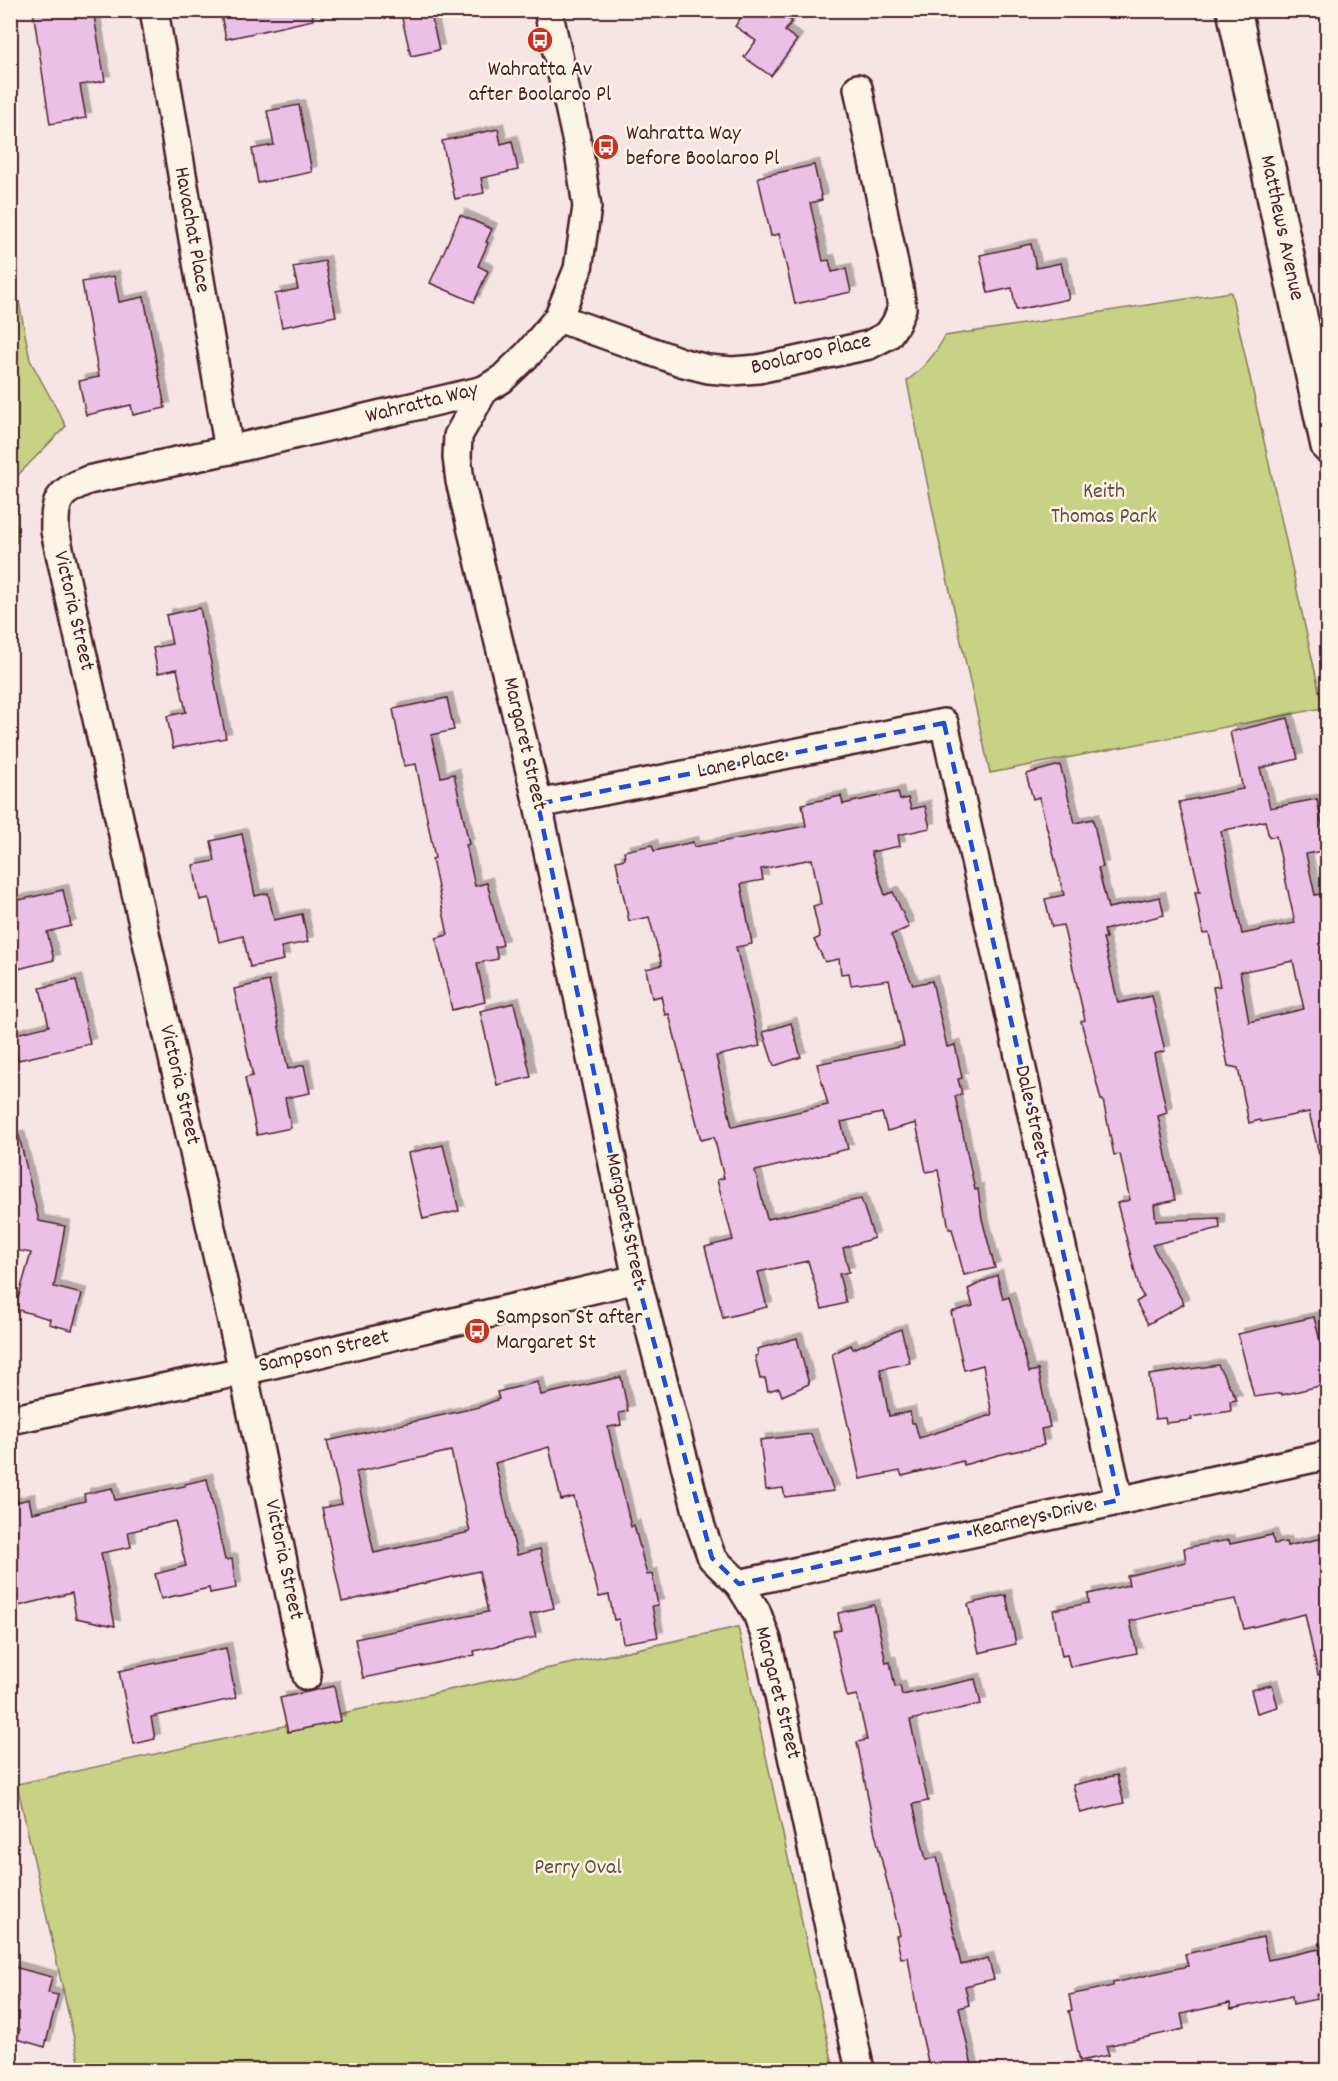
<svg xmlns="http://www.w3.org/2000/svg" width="1338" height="2081" viewBox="0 0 1338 2081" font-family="Dekko,sans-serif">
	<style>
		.green { fill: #c7d285; stroke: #887858; stroke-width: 1.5 }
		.building { fill: #ebc0e6; stroke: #4a1f2b; stroke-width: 1.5; fill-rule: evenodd; filter: url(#shadow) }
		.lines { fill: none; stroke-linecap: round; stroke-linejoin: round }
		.street-casing { stroke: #4a1f2b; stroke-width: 32 }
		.secondary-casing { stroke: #4a1f2b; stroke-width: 38 }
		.street { stroke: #fcf5e5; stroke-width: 27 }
		.secondary { stroke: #fcf5e5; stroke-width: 33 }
		.marked { fill: none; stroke: #1d4ed8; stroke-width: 4.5; stroke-dasharray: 12 8; stroke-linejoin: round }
		.labels { text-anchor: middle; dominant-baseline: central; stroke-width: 5; stroke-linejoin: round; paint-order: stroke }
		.poi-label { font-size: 22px; fill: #4a1f2b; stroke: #fcf5e5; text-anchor: start }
		.street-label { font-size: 22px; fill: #4a1f2b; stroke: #fcf5e5 }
		.park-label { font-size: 22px; fill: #694c42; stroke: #fcf5e5 }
	</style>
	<defs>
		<filter id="shadow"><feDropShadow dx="5.5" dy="-5.5" stdDeviation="0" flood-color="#0004"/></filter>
	</defs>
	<rect width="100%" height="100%" fill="#f7e5e5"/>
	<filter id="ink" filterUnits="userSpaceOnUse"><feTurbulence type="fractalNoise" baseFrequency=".0167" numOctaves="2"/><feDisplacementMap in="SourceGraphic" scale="12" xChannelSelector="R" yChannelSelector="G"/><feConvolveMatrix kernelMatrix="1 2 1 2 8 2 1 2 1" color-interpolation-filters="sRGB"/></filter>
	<g filter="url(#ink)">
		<!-- green -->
		<g class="green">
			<polygon points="11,259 30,360 66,426 17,476 17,542 11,543"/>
			<path d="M1231,292L1323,708L990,773L937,532L907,381C924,367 935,355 945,336Z"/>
			<polygon points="738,1627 834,2070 81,2070 17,1784"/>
		</g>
		<!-- building -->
		<g class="building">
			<polygon points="33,10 93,10 105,81 80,85 86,118 50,124"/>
			<polygon points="220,10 312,10 313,20 226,39"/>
			<polygon points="400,10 430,10 439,50 411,56"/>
			<polygon points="746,10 775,10 792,21 785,31 797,40 771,76 744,57 756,41 735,26"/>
			<polygon points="299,105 312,172 258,183 252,149 274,145 267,111"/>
			<polygon points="498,129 501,144 512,141 518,170 481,178 484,193 455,199 442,141"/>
			<polygon points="814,165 822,200 810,203 823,261 829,260 832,272 846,269 851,292 795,304 779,234 771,236 758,177"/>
			<polygon points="460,215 492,229 486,242 488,243 478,266 488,271 474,302 430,283"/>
			<polygon points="1031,244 1036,268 1061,263 1069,299 1016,310 1012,288 988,293 980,255"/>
			<polygon points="325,261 336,316 282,327 275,294 298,289 293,267"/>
			<polygon points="114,276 119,302 144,297 165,408 133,415 131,405 86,415 79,381 99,377 82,282"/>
			<polygon points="200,608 226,738 173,748 167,716 186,712 177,669 158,673 153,648 172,644 166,615"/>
			<polygon points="447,698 454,730 431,735 441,777 454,774 469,844 466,845 475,886 487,883 503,945 495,947 498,959 477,963 485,1002 452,1010 436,938 448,935 432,859 435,858 416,764 404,766 393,709"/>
			<path d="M1288,718L1298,759L1260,768L1270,808L1317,799L1327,850L1306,854L1315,895L1328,892V1153L1319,1154L1309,1112L1261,1122L1260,1120L1249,1123L1238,1068L1228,1066L1213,987L1220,986L1209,933L1203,934L1195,892H1200L1179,802L1243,789L1230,732ZM1265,821L1269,837L1276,836L1295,923L1242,934L1221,831ZM1293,961L1304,1009L1249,1022L1240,972Z"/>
			<polygon points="1060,765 1075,823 1093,819 1103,867 1098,868 1108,908 1160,897 1164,915 1104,930 1106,938 1103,938 1118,1003 1152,996 1165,1051 1154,1054 1167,1113 1158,1116 1175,1200 1154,1205 1156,1221 1219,1218 1220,1228 1152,1245 1184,1304 1148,1324 1136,1302 1144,1297 1140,1291 1117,1203 1130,1200 1120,1154 1114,1155 1103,1100 1101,1100 1081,1021 1085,1020 1063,925 1052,927 1045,899 1064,895 1039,797 1033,799 1026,774"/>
			<path d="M898,792L900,800L908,798L911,809L925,806L930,828L898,835L900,846L871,852L885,895L893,892L909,927L891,935L913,985L932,981L947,1047L955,1045L962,1078L958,1079L962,1094L955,1096L975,1190L978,1189L982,1219L995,1268L964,1275L952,1229H949L938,1170L926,1172L916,1123L887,1131L882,1113L841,1122L848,1149L755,1171L767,1219L861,1199L874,1238L843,1248L849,1272L839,1274L846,1303L822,1309L808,1261L758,1272L767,1307L723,1318L705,1247L733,1240L717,1180L724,1178L714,1137L701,1140L669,1014L665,1015L661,996L652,998L646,969L662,965L649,917L629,921L616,861L625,859L624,851L652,845L654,851L693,842L694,847L806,826L802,804L841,796L843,804ZM812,859L821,904L813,906L820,937L814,940L825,962L839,959L841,974L849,973L851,985L889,980L904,1046L817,1064L828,1105L732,1127L716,1056L760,1046L736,947L752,944L741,884L763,880L761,869Z"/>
			<polygon points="242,834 255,896 268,893 274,920 302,914 308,942 281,947 284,960 250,967 243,936 219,942 209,898 200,900 193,865 215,861 211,841"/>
			<polygon points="63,890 71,926 47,932 54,960 18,969 10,936 10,902"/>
			<polygon points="76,980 90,1044 18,1060 12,1035 49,1026 40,988"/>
			<polygon points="269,981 288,1069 304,1065 310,1093 285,1098 291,1128 257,1135 245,1078 253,1076 234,989"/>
			<polygon points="514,1003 531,1077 497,1085 480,1011"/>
			<polygon points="791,1023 801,1057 774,1066 763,1032"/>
			<polygon points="19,1136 39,1221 65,1226 54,1287 82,1294 72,1330 49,1324 50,1319 15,1309 31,1253 10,1249 10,1137"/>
			<polygon points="443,1145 459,1211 423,1219 408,1153"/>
			<polygon points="997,1275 1003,1299 1009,1297 1029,1372 1038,1370 1050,1427 1041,1429 1044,1445 998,1455 964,1465 963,1461 902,1476 900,1471 860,1479 832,1354 851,1345 853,1349 901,1329 910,1363 880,1369 889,1416 910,1412 912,1423 915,1423 919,1438 992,1415 983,1365 964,1370 951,1312 973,1306 968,1289"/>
			<polygon points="1314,1317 1325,1361 1328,1360 1328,1384 1282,1395 1282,1393 1254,1397 1238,1334"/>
			<polygon points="797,1338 809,1384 782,1396 779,1388 768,1391 765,1378 760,1379 755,1356 758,1355 757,1349"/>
			<polygon points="1218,1365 1237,1400 1230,1401 1231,1411 1191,1417 1192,1420 1166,1423 1165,1418 1155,1419 1149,1375"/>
			<path d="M621,1377L628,1411L619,1413L621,1425L608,1427L631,1527L634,1525L647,1575L652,1574L658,1605L652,1606L658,1637L623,1643L619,1619L614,1620L609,1595L599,1597L574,1497L561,1500L549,1447L495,1463L517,1555L540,1549L554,1608L530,1614L536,1637L474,1651L475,1655L363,1678L355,1639L488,1612L479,1571L342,1602L322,1508L342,1504L327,1441L479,1407L499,1399L497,1392L538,1382L541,1395ZM451,1451L470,1532L374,1553L356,1472Z"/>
			<polygon points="811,1434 834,1491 785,1497 783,1488 766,1490 760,1440"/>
			<polygon points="207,1479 225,1560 232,1559 236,1588 210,1593 209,1588 161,1599 155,1574 186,1566 175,1521 128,1532 131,1547 101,1553 115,1626 76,1618 72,1593 10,1608 10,1504 29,1499 32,1513 85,1501 84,1494 112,1488 115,1500 185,1486 185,1484"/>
			<polygon points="1272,1535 1274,1544 1286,1542 1287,1546 1328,1537 1328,1674 1318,1675 1305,1614 1244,1629 1236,1599 1195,1606 1130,1621 1137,1653 1070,1667 1067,1655 1062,1656 1053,1610 1089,1603 1088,1594 1129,1585 1127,1576 1186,1562 1184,1548 1229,1540 1230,1544"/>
			<polygon points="1006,1595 1016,1644 979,1653 968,1604"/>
			<polygon points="874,1605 886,1663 890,1662 895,1687 900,1686 902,1695 975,1679 981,1704 910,1720 928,1801 913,1804 926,1860 937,1857 961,1965 988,1958 994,1979 965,1986 969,2005 959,2008 973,2070 930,2070 918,2018 908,1957 901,1958 896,1936 900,1935 875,1833 857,1742 867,1740 857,1695 847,1697 833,1631 841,1630 838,1613"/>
			<polygon points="226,1648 236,1698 151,1717 155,1739 134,1744 119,1671"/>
			<polygon points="1272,1685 1278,1707 1257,1713 1251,1690"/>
			<polygon points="334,1686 341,1721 288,1732 280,1698"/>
			<polygon points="1117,1775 1124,1803 1080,1813 1073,1785"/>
			<polygon points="1263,1937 1268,1960 1319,1949 1328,1992 1316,1994 1317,1999 1293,2004 1292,1996 1231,2009 1230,2003 1181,2014 1184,2029 1106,2046 1109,2055 1080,2061 1069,2011 1072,2010 1069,1995 1113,1986 1113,1983 1188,1966 1185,1954"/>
			<polygon points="10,1966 52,1977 48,1993 58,1995 45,2047 17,2039 20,2029 10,2027"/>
		</g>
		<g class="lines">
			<!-- street casing -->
			<g class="street-casing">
				<g id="street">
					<polyline points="154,10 229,450"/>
					<polyline points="558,318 684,363 708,369 732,371 758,369 869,345 888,335 896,323 902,308 899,288 858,88"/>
					<polyline points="484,390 458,436 457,457 460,481 538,804 637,1279 701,1527 712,1558 739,1584 756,1611 767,1640 860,2070"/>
					<polyline points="538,804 944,723 1119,1500"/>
					<polyline points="10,1420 243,1371 637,1279"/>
					<polyline points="739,1584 1328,1455"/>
					<path d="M307,1676L243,1371L55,531C54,499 59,492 88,480L229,450L484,390L502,379L528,354L558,318L578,269L587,207L579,152L548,10"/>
				</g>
			</g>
			<!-- secondary casing -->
			<g class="secondary-casing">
				<polyline id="secondary" points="1234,10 1328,446"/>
			</g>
			<!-- street -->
			<use href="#street" class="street"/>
			<!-- secondary -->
			<use href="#secondary" class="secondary"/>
		</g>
	</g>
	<!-- marked area -->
	<path class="marked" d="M944,723L1119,1500L739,1584L712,1558L637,1279L538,804Z"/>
	<!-- icons -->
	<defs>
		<g id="bus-disc" transform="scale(1.35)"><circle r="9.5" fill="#c8321e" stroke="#fcf5e5"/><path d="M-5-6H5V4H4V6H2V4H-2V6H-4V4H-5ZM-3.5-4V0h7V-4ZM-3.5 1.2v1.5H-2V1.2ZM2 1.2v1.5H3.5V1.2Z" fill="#fff"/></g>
	</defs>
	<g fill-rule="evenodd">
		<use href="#bus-disc" x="540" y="40"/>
		<use href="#bus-disc" x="606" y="147"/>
		<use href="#bus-disc" x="477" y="1331"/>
	</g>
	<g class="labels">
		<!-- poi labels -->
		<g class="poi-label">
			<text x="540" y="70" text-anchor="middle">Wahratta Av<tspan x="540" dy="25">after Boolaroo Pl</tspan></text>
			<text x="626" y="134">Wahratta Way<tspan x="626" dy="25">before Boolaroo Pl</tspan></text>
			<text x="496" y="1318">Sampson St after<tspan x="496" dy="25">Margaret St</tspan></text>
		</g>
		<!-- street labels -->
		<g class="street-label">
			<text transform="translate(1281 228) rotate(78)">Matthews Avenue</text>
			<text transform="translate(191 230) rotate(80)">Havachat Place</text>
			<text transform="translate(811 355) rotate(-13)">Boolaroo Place</text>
			<text transform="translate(422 404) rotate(-14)">Wahratta Way</text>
			<text transform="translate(73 611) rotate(77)">Victoria Street</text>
			<text transform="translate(524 744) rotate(77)">Margaret Street</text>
			<text transform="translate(741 764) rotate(-11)">Lane Place</text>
			<text transform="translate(179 1085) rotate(77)">Victoria Street</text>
			<text transform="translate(1031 1112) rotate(77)">Dale Street</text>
			<text transform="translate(625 1220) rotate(78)">Margaret Street</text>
			<text transform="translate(324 1352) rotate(-13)">Sampson Street</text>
			<text transform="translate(1033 1519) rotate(-13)">Kearneys Drive</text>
			<text transform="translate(283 1560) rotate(78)">Victoria Street</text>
			<text transform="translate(777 1693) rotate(76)">Margaret Street</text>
		</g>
		<!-- park labels -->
		<g class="park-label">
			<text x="1104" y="492">Keith<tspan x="1104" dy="25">Thomas Park</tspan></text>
			<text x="578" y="1868">Perry Oval</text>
		</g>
	</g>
	<!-- margin -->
	<rect width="1338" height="2081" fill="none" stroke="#fcf5e5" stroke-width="36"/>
	<rect x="18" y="18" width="1302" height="2045" fill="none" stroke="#4a1f2b" stroke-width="2" filter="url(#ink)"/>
</svg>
